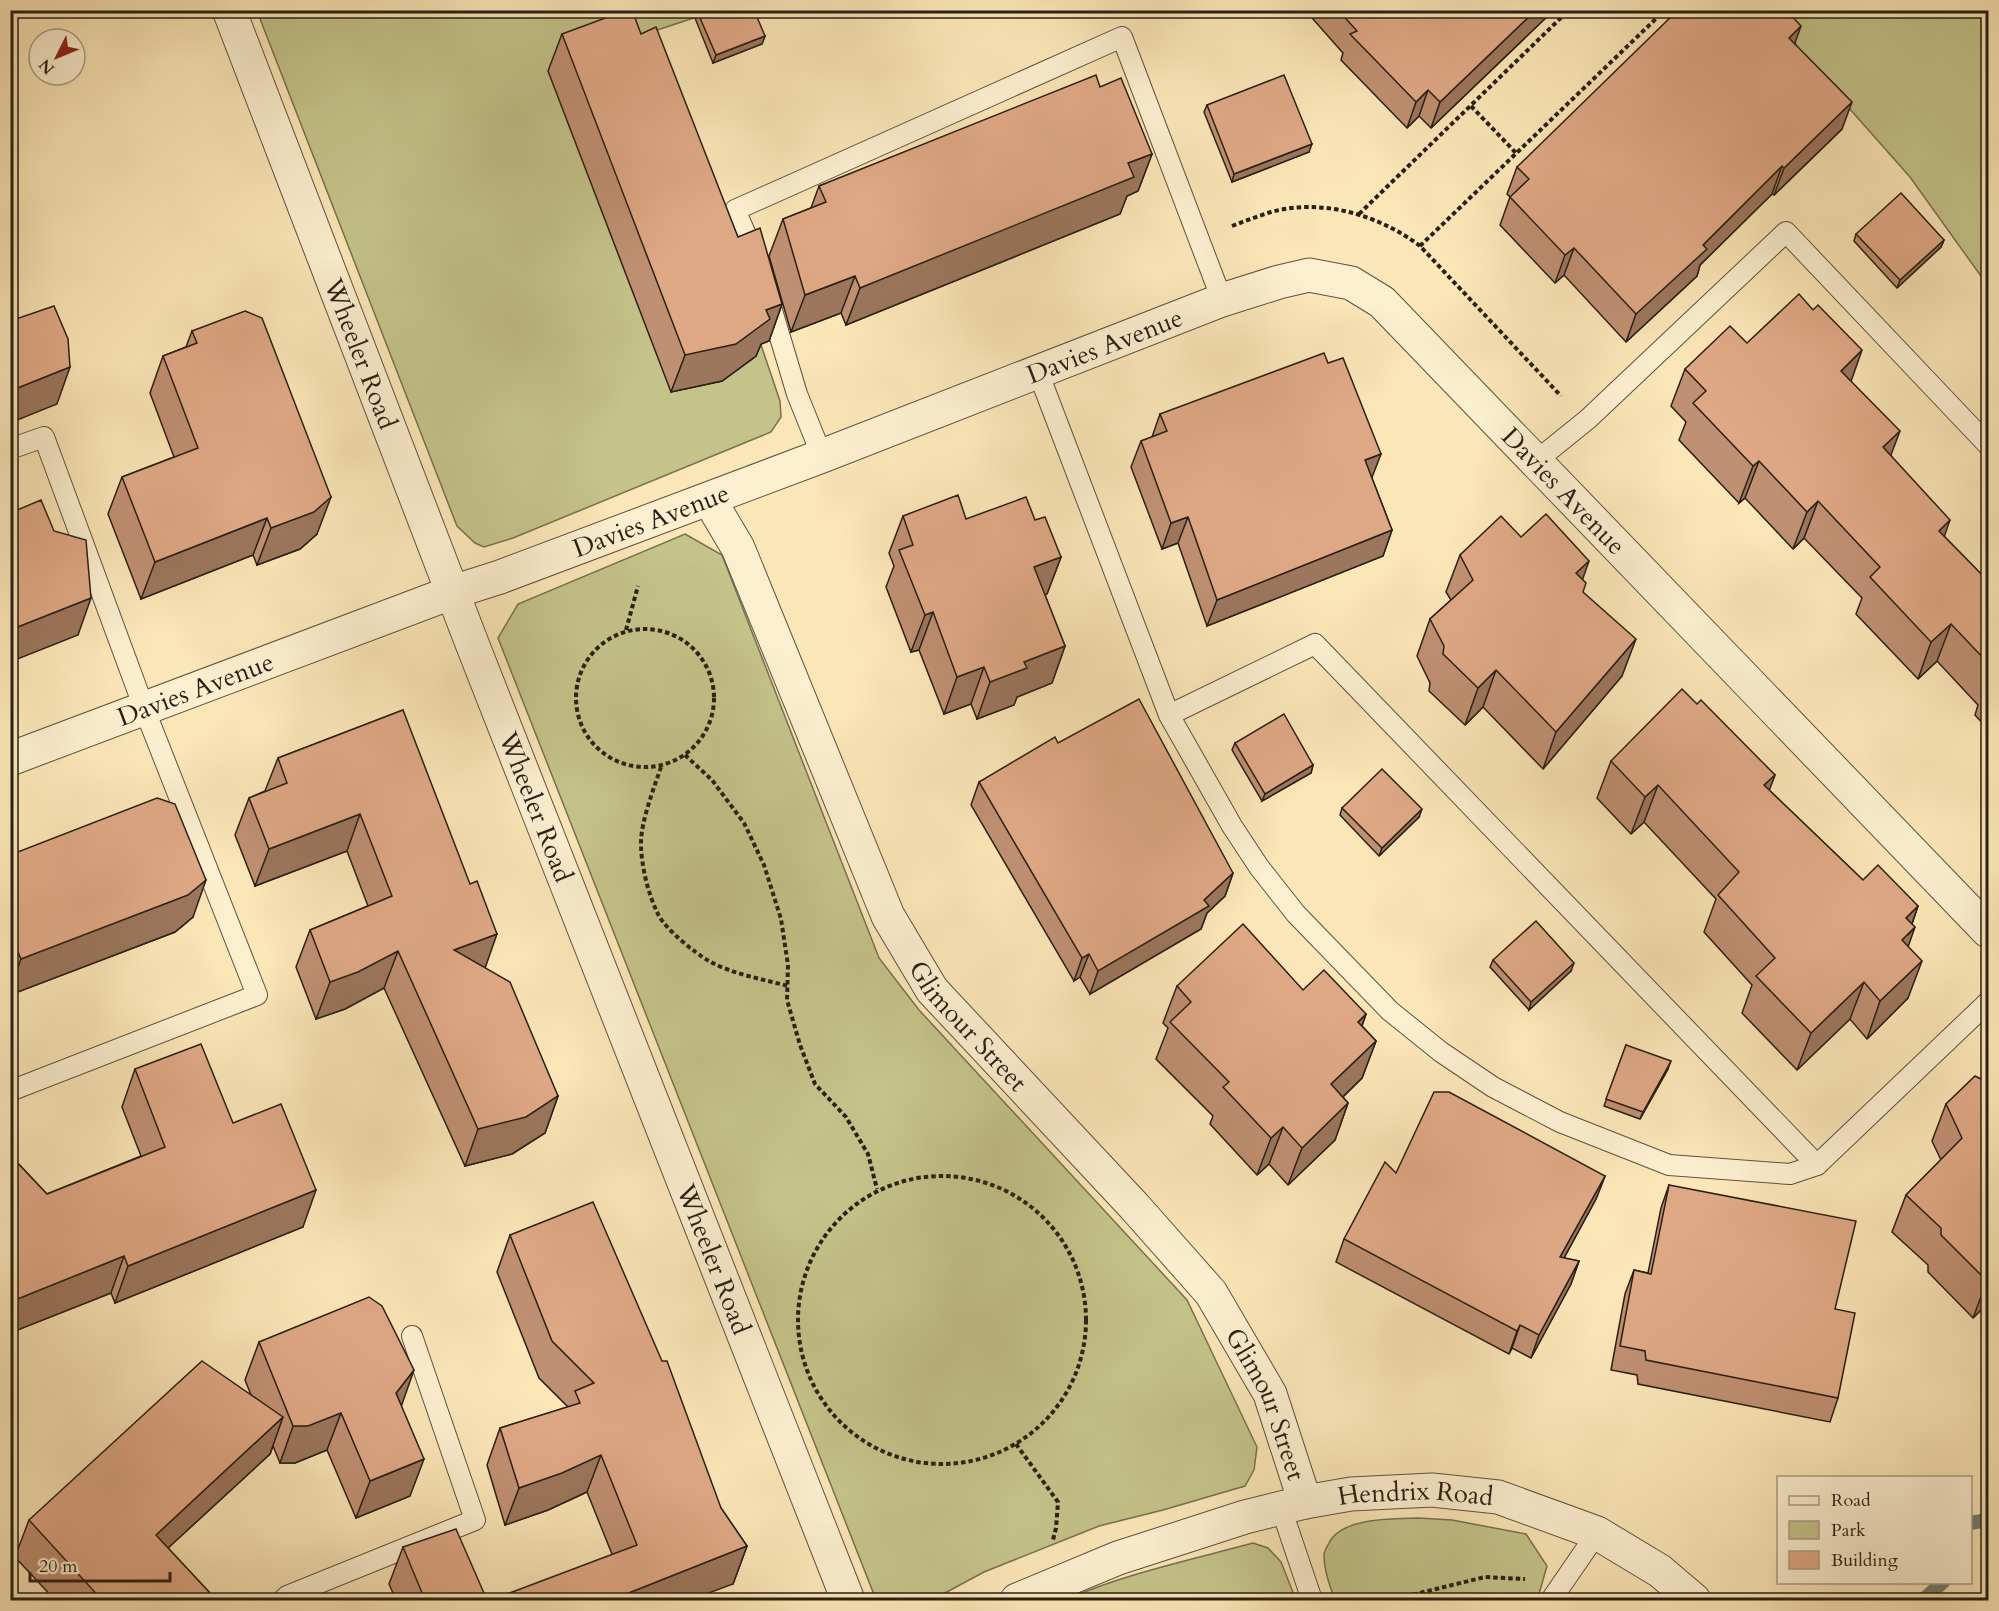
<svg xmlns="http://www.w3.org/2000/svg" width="1999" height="1611" viewBox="0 0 1999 1611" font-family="Cardo,serif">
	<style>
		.green { fill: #c4c38a; stroke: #767150; stroke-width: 1.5 }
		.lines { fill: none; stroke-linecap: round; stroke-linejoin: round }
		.stream { stroke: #707f73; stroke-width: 14 }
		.lane-casing { stroke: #5e513e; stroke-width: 22 }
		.street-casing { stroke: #5e513e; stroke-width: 35 }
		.path { stroke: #291f15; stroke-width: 4; stroke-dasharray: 4.5 3; stroke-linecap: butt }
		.lane { stroke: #fcefd0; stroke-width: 20 }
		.street { stroke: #fcefd0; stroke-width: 33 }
		.wall { fill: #c09072; stroke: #291f15; stroke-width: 1.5 }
		.shaded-wall { fill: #9c765d; stroke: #291f15; stroke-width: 1.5 }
		.building { fill: #dfa885; stroke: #291f15; stroke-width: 1.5 }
		.labels { text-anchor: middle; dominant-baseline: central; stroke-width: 4.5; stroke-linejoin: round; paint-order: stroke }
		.street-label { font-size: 26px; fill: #291f15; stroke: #fcefd0 }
	</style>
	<rect width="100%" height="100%" fill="#fbe6b7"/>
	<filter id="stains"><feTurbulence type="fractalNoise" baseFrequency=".00333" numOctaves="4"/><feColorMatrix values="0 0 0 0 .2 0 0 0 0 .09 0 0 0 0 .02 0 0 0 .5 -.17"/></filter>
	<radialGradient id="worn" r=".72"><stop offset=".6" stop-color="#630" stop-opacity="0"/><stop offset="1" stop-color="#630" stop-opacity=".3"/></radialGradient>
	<!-- green -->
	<g class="green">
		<polygon points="257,11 715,11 639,36 671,391 722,381 756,356 760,342 780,401 781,417 771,432 513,538 484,547 475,543 457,526"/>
		<polygon points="1763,11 1988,11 1988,286 1910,177"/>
		<polygon points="685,534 722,555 879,958 919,1010 1187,1300 1257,1447 1254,1470 1245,1486 1163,1510 1099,1526 984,1572 932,1600 880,1600 873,1592 498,638 518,604"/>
		<path d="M1419,1518L1452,1520L1526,1534L1547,1566L1539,1594L1534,1600H1335C1330,1586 1324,1571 1324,1555C1324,1551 1327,1547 1329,1543C1342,1517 1393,1519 1419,1518Z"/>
		<path d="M1253,1543L1268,1548L1281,1562L1296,1600H1065C1124,1574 1190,1560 1253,1543Z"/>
	</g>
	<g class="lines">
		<!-- stream -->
		<g class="stream">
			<polyline points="1970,1523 1988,1520"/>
			<polyline points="1923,1600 1943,1582"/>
		</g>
		<!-- lane casing -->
		<g class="lane-casing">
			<g id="lane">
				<polyline points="756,257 735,210 1122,37 1222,300"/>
				<polyline points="768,297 797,394 822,456"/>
				<polyline points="1038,372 1169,715 1232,826 1259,867 1296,914 1390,1011 1441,1052 1493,1087 1560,1122 1669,1165 1790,1174 1817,1165 1988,1002"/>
				<polyline points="10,449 44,437 144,708 257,995 10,1091"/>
				<polyline points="1536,461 1588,419 1786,232 1988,445"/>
				<polyline points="1169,715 1315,644 1817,1165"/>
				<polyline points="1281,1508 1312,1600"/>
				<polyline points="283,1600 287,1596 475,1520 412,1336"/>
				<polyline points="1551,1600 1597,1533"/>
			</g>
		</g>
		<!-- street casing -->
		<g class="street-casing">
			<g id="street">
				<path id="s1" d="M229,10L473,646L848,1600"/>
				<path id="s2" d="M709,499L738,548L888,916L932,990L1134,1206L1211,1293L1270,1394L1305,1502"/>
				<path id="s3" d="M10,759L453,592L500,577L822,456L1222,300L1279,282L1309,275L1351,283L1382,302L1988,931"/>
				<path id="s4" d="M1017,1600L1118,1558L1245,1517L1305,1502L1351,1494L1432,1490L1498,1497L1597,1533L1660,1571L1694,1600"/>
			</g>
		</g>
		<!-- path -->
		<g class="path">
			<polyline points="1471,106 1516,153"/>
			<polyline points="1359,214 1569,10"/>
			<path d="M1232,226C1245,221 1258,216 1271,212C1322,198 1379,215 1420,246L1561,396"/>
			<polyline points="1420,246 1665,10"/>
			<circle cx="645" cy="698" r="69"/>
			<polyline points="626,630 638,586"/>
			<polyline points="685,755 712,780 744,823 764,865 781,919 788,965 787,1000 800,1045 815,1084 846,1117 868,1154 877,1189"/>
			<path d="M661,767C654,788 641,821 641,843C641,865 648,894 658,914C665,929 695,953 709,961C732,974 762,979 788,986"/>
			<circle cx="942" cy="1320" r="144"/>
			<polyline points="1016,1444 1058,1502 1056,1528 1053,1540"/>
			<polyline points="1391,1600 1485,1577 1525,1579"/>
		</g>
		<!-- lane -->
		<use href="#lane" class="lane"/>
		<!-- street -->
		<use href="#street" class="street"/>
	</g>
	<!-- wall -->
	<g class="wall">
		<polygon points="1305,10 1554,10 1431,128 1419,116 1407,128 1341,60 1343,53"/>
		<polygon points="697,11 765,36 762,44 713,63 695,18"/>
		<polygon points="562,34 641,34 738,237 782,304 769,341 761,344 756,356 722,381 671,392 548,71"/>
		<polygon points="1795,43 1842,129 1774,195 1772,194 1700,265 1697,276 1626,342 1564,275 1555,283 1500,225 1510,197 1507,194 1517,167"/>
		<polygon points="1100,87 1152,154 1138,191 1127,196 1120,214 846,325 841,313 791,332 769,256 783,219 811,208 819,186"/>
		<polygon points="1207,105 1309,152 1232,182 1204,112"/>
		<polygon points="1856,234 1944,240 1941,247 1897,288 1854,241"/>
		<polygon points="192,331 317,534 300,549 257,565 253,555 141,599 108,514 122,477 174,457 150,393 163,356 186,347"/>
		<polygon points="1747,343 1851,381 1891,456 1944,536 1989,582 1989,730 1975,715 1978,705 1937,661 1918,679 1856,614 1862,598 1804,538 1793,549 1745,498 1739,503 1679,440 1686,422 1671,406 1685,369"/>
		<polygon points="1160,414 1372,478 1392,530 1383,556 1207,626 1178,543 1162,549 1131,467 1141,441 1152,437"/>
		<polygon points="903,516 966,519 1035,520 1061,557 1047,594 1045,595 1065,646 1052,683 1017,697 1014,705 977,719 971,704 944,714 919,650 911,652 886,587 894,566 889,553"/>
		<polygon points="1521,537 1583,580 1583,592 1622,676 1543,769 1483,707 1465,725 1429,691 1430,683 1417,656 1430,619 1451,600 1446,592 1460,555"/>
		<polygon points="1697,704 1775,775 1769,790 1863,880 1918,906 1912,924 1908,947 1908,998 1867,1039 1850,1019 1797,1070 1742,1013 1752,985 1704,932 1716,899 1644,822 1631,834 1597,798 1611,761"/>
		<polygon points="403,710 485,968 558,1096 545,1133 512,1154 465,1166 384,988 345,1009 316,1019 296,967 310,930 368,906 347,851 255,886 235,835 249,798 265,791 278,758"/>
		<polygon points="1058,743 1233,873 1225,896 1207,913 1201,929 1090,994 1080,977 1074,981 971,805 979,782"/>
		<polygon points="1235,743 1313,765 1311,773 1262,801 1232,750"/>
		<polygon points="1342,808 1419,817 1379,856 1340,815"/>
		<polygon points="10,855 193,917 175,932 10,995"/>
		<polygon points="1493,960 1571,971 1529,1010 1490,967"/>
		<polygon points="1177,986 1303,990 1366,1014 1362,1026 1376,1041 1362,1078 1343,1097 1348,1103 1335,1140 1288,1185 1269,1164 1257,1175 1210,1124 1213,1116 1156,1059 1168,1028 1163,1023"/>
		<polygon points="1626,1045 1668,1069 1640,1119 1604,1106"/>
		<polygon points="135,1069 233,1123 303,1227 115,1303 111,1293 10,1333 10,1155 47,1194 141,1156 122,1107"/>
		<polygon points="1989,1074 1989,1302 1973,1318 1928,1272 1928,1265 1892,1232 1906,1195 1941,1160 1932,1141 1946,1104 1983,1080"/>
		<polygon points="1396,1173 1605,1176 1596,1199 1564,1258 1579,1261 1571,1284 1531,1358 1512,1348 1509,1354 1336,1262 1344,1239"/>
		<polygon points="1669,1185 1835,1309 1838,1398 1830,1422 1638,1384 1637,1375 1611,1370 1625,1294 1634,1270 1648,1273 1661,1208"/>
		<polygon points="510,1235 721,1508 747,1546 733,1584 612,1554 587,1492 548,1510 505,1525 487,1465 500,1428 568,1407 539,1378 497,1272"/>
		<polygon points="259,1342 401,1406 410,1496 356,1518 327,1450 295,1463 280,1463 273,1446 270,1454 168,1548 209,1592 206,1600 55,1600 15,1557 29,1520 251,1395 245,1380"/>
		<polygon points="403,1547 487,1600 396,1600 389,1584"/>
	</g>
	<!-- shaded-wall -->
	<g class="shaded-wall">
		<polygon points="10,10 20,10 10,15"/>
		<polygon points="1536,10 1554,10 1431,128 1440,102"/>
		<polygon points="1801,26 1791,54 1789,38"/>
		<polygon points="765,36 762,44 713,63 716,55"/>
		<polygon points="1428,90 1419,116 1407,128 1416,102"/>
		<polygon points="1852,102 1842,129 1774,195 1784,168"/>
		<polygon points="1312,144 1309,152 1232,182 1234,174"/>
		<polygon points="1152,154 1138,191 1127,196 1120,214 846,325 860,288 1128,163"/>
		<polygon points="1782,166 1772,194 1700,265 1697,276 1626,342 1636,314 1703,245"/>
		<polygon points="1944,240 1941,247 1897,288 1900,280"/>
		<polygon points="1574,248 1564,275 1555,283 1565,255"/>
		<polygon points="855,276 841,313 791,332 805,295"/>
		<polygon points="782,304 769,341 761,344 756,356 722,381 671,392 685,355 766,310"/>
		<polygon points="1862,350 1849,387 1841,371"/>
		<polygon points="70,367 57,404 10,423 10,391"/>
		<polygon points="1900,431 1886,468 1883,447"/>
		<polygon points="1381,454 1371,480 1365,460"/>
		<polygon points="1759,461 1745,498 1739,503 1753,466"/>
		<polygon points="331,497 317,534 300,549 257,565 271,528"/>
		<polygon points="1818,501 1804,538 1793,549 1807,512"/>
		<polygon points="1188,517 1178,543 1162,549 1171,523"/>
		<polygon points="267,518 253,555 141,599 155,562"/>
		<polygon points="1950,520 1937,557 1939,531"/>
		<polygon points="1392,530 1383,556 1207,626 1217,600"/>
		<polygon points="1061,557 1047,594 1021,604 1034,567"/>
		<polygon points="1589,561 1576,598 1576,573"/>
		<polygon points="91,598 78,635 10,662 10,630"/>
		<polygon points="933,612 919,650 911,652 925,615"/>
		<polygon points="1951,624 1937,661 1918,679 1931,642"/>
		<polygon points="1636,639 1622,676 1543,769 1556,732"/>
		<polygon points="1065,646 1052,683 1017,697 1014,705 977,719 990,682 1024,662"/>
		<polygon points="984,667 971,704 944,714 957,677"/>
		<polygon points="1496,670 1483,707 1465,725 1478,688"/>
		<polygon points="1313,765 1311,773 1262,801 1265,794"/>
		<polygon points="1775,775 1761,812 1764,785"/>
		<polygon points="1658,785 1644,822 1631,834 1645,797"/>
		<polygon points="1422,809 1419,817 1379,856 1382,848"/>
		<polygon points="360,814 347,851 255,886 269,849"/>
		<polygon points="1233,873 1225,896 1207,913 1201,929 1090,994 1098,971 1204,900"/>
		<polygon points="206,880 193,917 175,932 10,995 10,988 21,959"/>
		<polygon points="1918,906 1908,935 1915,927 1902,964 1888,977 1906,918"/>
		<polygon points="497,934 484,971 454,950"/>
		<polygon points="398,951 384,988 345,1009 316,1019 330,982"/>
		<polygon points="18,952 10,973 10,955"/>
		<polygon points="1089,954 1080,977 1074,981 1082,958"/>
		<polygon points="1922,961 1908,998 1867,1039 1880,1001"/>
		<polygon points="1574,963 1571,971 1529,1010 1531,1002"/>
		<polygon points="1864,982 1850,1019 1797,1070 1811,1033"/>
		<polygon points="1366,1014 1353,1051 1358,1022"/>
		<polygon points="1376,1041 1362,1078 1318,1121 1331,1084"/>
		<polygon points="1671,1061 1668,1069 1640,1119 1643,1112"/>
		<polygon points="558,1096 545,1133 512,1154 465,1166 478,1129"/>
		<polygon points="1348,1103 1335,1140 1288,1185 1302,1148"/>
		<polygon points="1283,1127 1269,1164 1257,1175 1271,1138"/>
		<polygon points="1605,1176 1596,1199 1552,1280 1560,1257"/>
		<polygon points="316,1190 303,1227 115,1303 128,1266"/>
		<polygon points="124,1256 111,1293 10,1333 10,1302"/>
		<polygon points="1579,1261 1571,1284 1531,1358 1539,1335"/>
		<polygon points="1989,1279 1989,1302 1973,1318 1987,1281"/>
		<polygon points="1520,1325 1512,1348 1509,1354 1517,1331"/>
		<polygon points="414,1370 401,1407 396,1393"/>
		<polygon points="341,1413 327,1450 295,1463 280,1463 293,1426"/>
		<polygon points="283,1417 270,1454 142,1572 156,1535"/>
		<polygon points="601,1455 587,1492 548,1510 505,1525 519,1488"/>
		<polygon points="424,1459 410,1496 356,1518 370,1481"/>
		<polygon points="747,1546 733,1584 690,1600 615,1600 616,1598"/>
		<polygon points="209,1592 206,1600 200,1600"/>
	</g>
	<!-- building -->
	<g class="building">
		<polygon points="627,10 632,10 641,34 656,27 738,237 760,228 782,304 766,310 770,319 736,344 685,355 562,34"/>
		<polygon points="754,10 765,36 716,55 697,11"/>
		<polygon points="1338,10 1536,10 1440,102 1428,90 1416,102 1350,34 1357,31"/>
		<polygon points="1678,10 1786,10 1801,26 1789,38 1852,102 1784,168 1782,166 1703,245 1707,249 1636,314 1574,248 1565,255 1510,197 1529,179 1517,167"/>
		<polygon points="1096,75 1100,87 1121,78 1152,154 1128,163 1134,177 860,288 855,276 805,295 783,219 826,202 819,186"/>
		<polygon points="1284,75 1312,144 1234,174 1207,105"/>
		<polygon points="1901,193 1944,240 1900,280 1856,234"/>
		<polygon points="1799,294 1813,310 1818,305 1862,350 1841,371 1900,431 1883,447 1950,520 1939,531 1989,582 1989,664 1951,624 1931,642 1870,577 1880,567 1818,501 1807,512 1759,461 1753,466 1693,403 1706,391 1685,369 1730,326 1747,343"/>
		<polygon points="54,306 68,339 70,367 10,391 10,321"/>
		<polygon points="245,311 262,318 331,497 314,512 271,528 267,518 155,562 122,477 198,448 163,356 197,343 192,331"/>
		<polygon points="1324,353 1328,363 1343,358 1381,454 1365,460 1392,530 1217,600 1188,517 1171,523 1141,441 1167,431 1160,414"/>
		<polygon points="958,495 966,519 1026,497 1035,520 1045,517 1061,557 1034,567 1065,646 1024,662 1027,668 990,682 984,667 957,677 933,612 925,615 899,550 913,545 903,516"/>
		<polygon points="41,500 54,531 86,540 91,598 10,630 10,513"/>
		<polygon points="1546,514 1589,561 1576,573 1586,583 1583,592 1636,639 1556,732 1496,670 1478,688 1443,654 1444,646 1430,619 1473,580 1460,555 1501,516 1521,537"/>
		<polygon points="1682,689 1697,704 1701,700 1775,775 1764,785 1863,880 1878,865 1918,906 1906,918 1915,927 1902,940 1922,961 1880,1001 1864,982 1811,1033 1756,976 1775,958 1718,895 1739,872 1658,785 1645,797 1611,761"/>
		<polygon points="1139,699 1233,873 1204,900 1209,906 1098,971 1089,954 1082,958 979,782 1055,737 1058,743"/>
		<polygon points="403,710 470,884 477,881 497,934 454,950 510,982 558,1096 526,1117 478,1129 398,951 358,972 330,982 310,930 392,896 360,814 269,849 249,798 287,783 278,758"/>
		<polygon points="1284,714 1313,765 1265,794 1235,743"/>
		<polygon points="1382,769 1422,809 1382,848 1342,808"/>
		<polygon points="157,798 175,804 206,880 188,895 21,959 18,952 10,955 10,855"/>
		<polygon points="1536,921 1574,963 1531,1002 1493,960"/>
		<polygon points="1243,924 1303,990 1324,970 1366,1014 1358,1022 1376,1041 1331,1084 1348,1103 1302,1148 1283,1127 1271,1138 1223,1087 1229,1082 1170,1022 1191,1002 1177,986"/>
		<polygon points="201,1044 233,1123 281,1104 316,1190 128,1266 124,1256 10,1302 10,1155 47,1194 165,1147 135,1069"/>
		<polygon points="1626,1045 1671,1061 1643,1112 1606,1099"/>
		<polygon points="1989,1074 1989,1279 1987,1281 1941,1235 1941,1228 1906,1195 1962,1138 1946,1104 1975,1076 1983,1080"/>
		<polygon points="1434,1092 1449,1092 1605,1176 1560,1257 1579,1261 1539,1335 1520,1325 1517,1331 1344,1239 1385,1162 1396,1173"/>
		<polygon points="1669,1185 1856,1221 1835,1309 1855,1313 1838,1398 1646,1360 1645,1351 1620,1346 1634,1270 1651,1274"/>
		<polygon points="593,1202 662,1361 667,1361 721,1508 747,1546 616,1598 617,1600 491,1600 637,1545 601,1455 562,1473 519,1488 500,1428 580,1403 575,1391 594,1383 552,1341 510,1235"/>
		<polygon points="369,1297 382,1306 414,1370 396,1393 424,1459 370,1481 341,1413 308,1426 293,1426 259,1342"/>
		<polygon points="202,1361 283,1417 156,1535 209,1592 200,1600 102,1600 29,1520"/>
		<polygon points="456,1529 487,1600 425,1600 403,1547"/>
	</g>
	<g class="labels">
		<!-- street labels -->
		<g class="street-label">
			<text stroke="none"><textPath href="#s3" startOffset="1170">Davies Avenue</textPath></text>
			<text stroke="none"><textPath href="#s1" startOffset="368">Wheeler Road</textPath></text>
			<text stroke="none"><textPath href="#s3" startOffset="1728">Davies Avenue</textPath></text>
			<text stroke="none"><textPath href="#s3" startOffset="684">Davies Avenue</textPath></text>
			<text stroke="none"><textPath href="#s3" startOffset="198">Davies Avenue</textPath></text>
			<text stroke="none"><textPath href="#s1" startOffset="854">Wheeler Road</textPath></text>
			<text stroke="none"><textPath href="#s2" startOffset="591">Glimour Street</textPath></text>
			<text stroke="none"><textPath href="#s1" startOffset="1340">Wheeler Road</textPath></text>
			<text stroke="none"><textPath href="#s2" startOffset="1077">Glimour Street</textPath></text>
			<text stroke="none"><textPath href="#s4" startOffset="416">Hendrix Road</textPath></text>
		</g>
	</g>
	<!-- margin -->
	<rect width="1999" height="1611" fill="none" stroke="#fbe6b7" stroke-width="36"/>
	<rect x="12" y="12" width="1975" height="1587" fill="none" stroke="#291f15" stroke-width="3"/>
	<rect x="18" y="18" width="1963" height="1575" fill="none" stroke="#291f15" stroke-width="1.5"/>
	<!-- legend -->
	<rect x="1777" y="1476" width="195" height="108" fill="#fcefd0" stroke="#a89c85" stroke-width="1.5"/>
	<rect x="1789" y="1496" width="30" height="9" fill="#fcefd0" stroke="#a89c85" stroke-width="1.5"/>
	<text x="1831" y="1506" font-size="18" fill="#291f15">Road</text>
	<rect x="1789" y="1521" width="30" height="18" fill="#c4c38a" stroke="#a89c85" stroke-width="1.5"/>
	<text x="1831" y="1536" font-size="18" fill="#291f15">Park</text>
	<rect x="1789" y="1551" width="30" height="18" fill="#dfa885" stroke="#a89c85" stroke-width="1.5"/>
	<text x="1831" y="1566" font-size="18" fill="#291f15">Building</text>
	<!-- north arrow -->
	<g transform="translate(57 57) rotate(227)"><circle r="28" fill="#fcefd0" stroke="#a89c85" stroke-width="1.5"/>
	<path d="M0-4.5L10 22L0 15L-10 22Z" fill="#8f2418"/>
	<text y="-9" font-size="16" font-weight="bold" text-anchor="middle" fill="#291f15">N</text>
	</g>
	<!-- scale -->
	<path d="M30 1572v9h140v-9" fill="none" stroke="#291f15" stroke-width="3"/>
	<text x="39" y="1572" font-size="18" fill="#291f15" stroke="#fcefd0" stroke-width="4.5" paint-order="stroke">20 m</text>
	<rect width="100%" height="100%" filter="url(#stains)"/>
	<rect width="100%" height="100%" fill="url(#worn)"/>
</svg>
